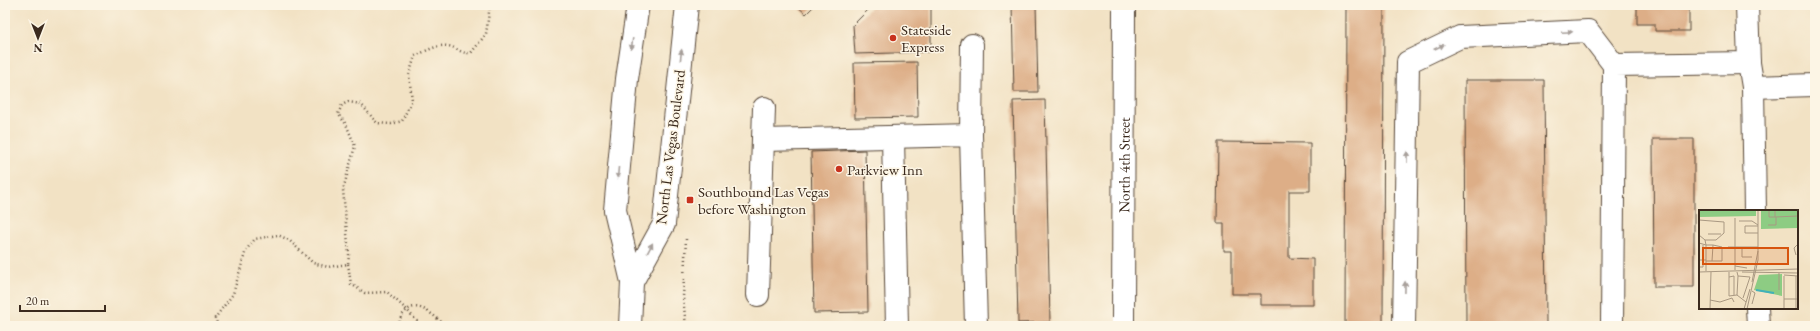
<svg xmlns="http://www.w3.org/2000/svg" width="1820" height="331" viewBox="0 0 1820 331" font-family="'EB Garamond',serif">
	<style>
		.building { fill: #ddae87 }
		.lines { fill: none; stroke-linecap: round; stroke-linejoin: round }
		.minor-casing { stroke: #564637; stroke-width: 24 }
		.major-casing { stroke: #564637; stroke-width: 24 }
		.path { stroke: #564637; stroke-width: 2.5; stroke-dasharray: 1 3; stroke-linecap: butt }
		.minor { stroke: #fff; stroke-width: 22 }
		.major { stroke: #fff; stroke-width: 22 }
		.oneway { fill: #a79f9a }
		.poi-dot { fill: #c8321e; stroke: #fcf5e5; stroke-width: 1.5 }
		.labels { text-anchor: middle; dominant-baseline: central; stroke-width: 3; stroke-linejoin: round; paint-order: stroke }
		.poi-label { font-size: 15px; fill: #3b2a1e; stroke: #fcf5e5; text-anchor: start }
		.street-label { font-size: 15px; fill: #3b2a1e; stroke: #fcf5e5 }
		.inset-river { fill: none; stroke: #41b1ba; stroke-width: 2 }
		.inset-road { fill: none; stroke: #a99882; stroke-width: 1 }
		.view { fill: #d7540e; fill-opacity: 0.15; stroke: #d7540e; stroke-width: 2 }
		.inset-edge { fill: none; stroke: #3b2a1e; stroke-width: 2 }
	</style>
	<rect width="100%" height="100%" fill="#fcf5e5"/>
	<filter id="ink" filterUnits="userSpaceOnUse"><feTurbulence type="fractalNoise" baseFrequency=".025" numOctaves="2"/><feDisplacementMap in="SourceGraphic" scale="8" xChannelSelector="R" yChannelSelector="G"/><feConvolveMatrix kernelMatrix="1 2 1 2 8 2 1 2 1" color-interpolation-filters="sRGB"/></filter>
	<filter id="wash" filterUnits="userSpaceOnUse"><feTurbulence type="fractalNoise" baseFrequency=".012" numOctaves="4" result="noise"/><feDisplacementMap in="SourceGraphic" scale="16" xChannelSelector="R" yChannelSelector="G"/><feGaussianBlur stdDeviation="0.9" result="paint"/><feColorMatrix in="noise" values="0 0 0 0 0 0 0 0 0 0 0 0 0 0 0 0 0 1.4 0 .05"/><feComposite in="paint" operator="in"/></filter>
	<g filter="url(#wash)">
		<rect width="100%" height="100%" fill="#f2e2c4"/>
		<g id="blocks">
			<!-- building -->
			<g class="building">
				<polygon points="796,5 815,5 806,14"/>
				<polygon points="873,5 931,5 931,52 855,54 853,25"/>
				<polygon points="1012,5 1036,5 1038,92 1014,92"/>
				<polygon points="1346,5 1384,5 1383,326 1345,326"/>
				<polygon points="1637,5 1689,5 1689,31 1655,31 1655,24 1637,24"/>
				<polygon points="917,62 918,117 855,118 854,63"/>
				<polygon points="1465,80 1544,80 1546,326 1466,326"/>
				<polygon points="1045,100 1050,322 1018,323 1013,101"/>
				<polygon points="1653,139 1694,139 1694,287 1654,287"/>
				<polygon points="1218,142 1310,143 1310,191 1289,191 1289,258 1313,259 1313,305 1261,305 1261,294 1232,294 1232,251 1224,251 1224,223 1217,223"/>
				<polygon points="865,150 868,312 814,313 811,152"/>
			</g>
		</g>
	</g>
	<g filter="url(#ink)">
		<use href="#blocks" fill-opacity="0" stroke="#564637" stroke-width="1"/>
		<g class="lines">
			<!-- minor casing -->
			<g class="minor-casing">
				<g id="minor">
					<polyline points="1747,5 1749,63 1753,87 1755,211"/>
					<polyline points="1753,87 1815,85"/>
					<polyline points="971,135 972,45"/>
					<polyline points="893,137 897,326"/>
					<polyline points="763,140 971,135 976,326"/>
					<polyline points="758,295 764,108"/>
					<polyline points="1757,308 1758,326"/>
					<path id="s1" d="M1123,326L1124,5"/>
					<polyline points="1404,326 1408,62 1460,37 1588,31 1614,65"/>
					<polyline points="1612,326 1614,65 1749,63"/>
				</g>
			</g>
			<!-- major casing -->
			<g class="major-casing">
				<g id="major">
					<polyline points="632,282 664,224 687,5"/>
					<polyline points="630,326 632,282 615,210 627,79 638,5"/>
				</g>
			</g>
			<!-- path -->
			<g class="path">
				<polyline points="686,239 683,297 686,326"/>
				<polyline points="348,264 351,284 365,293 387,292 407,310 421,326"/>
				<path d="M218,326L215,318L233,294L246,250L255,239L278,235L289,240L313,263L328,267L348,264L349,255L343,190L355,146L346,124L338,114L342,105L348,102L361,104L377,123L391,124L402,121L412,100L409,75L415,56C424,52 437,44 448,46C457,47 460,54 471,53L486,34L490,5"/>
				<path d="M400,326C399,320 401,316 405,312C418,298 436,318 446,326"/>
			</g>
			<!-- minor -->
			<use href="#minor" class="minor"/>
			<!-- major -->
			<use href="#major" class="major"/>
		</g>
		<!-- one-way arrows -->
		<defs><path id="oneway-solid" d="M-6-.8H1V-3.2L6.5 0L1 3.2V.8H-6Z"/></defs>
		<g class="oneway">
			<use href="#oneway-solid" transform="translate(1567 32) rotate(-3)"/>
			<use href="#oneway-solid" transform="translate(632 44) rotate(98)"/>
			<use href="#oneway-solid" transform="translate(1439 47) rotate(-25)"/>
			<use href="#oneway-solid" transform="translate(681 55) rotate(-83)"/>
			<use href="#oneway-solid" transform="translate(1407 157) rotate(-89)"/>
			<use href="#oneway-solid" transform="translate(618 173) rotate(95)"/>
			<use href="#oneway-solid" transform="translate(650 248) rotate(-62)"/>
			<use href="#oneway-solid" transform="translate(1405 287) rotate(-89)"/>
		</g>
	</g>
	<!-- markers -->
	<g class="poi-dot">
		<circle cx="893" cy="38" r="4"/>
		<circle cx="839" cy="169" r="4"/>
		<rect x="686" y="196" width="8" height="8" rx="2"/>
	</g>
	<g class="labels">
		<!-- poi labels -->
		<g class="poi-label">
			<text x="901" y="29">Stateside<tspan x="901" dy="17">Express</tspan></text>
			<text x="847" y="169">Parkview Inn</text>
			<text x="698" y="191">Southbound Las Vegas<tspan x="698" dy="17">before Washington</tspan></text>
		</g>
		<!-- street labels -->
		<g class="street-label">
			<text transform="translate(670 147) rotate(-83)">North Las Vegas Boulevard</text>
			<text stroke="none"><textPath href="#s1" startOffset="161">North 4th Street</textPath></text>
		</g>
	</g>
	<!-- overview -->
	<g transform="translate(1699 210)">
		<rect width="99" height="99" fill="#f2e2c4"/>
		<path d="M0,0H57V6L0,7ZM62,0H99V18L62,19ZM83,64V86L55,80L60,65Z" fill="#8dcc83"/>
		<path class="inset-river" d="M57,80L75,83"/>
		<path class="inset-road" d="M70,0V7H76V0M76,7L99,6M36,8V60M0,10L25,12V23L17,30H6M40,11H53L59,15M69,15H77V7M59,23H46V16H59M9,24H22M0,25L6,30L7,35M4,35V50H7M29,37H59M43,37V47H53M97,45L95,38L99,34M0,50V33L7,35M0,50H4V57H0M7,51V35H14L13,51H7V61M13,51H23V37L14,35M36,56L48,58M0,62L99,59M30,62V86L38,85L47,92M38,62L39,66L51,67M43,62L99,63M80,63V80M85,65L99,66M85,66V99M97,66V99M30,67L35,66V85M53,72L59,41M38,85L39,66M44,88L51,67M85,89H99M11,90L21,92L33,88L35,92M53,94L56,83L53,81M11,99L12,62M45,99L51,79M48,99L59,50V0"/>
		<path class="view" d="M4,38H89V54H4Z"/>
		<rect width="99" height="99" class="inset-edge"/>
	</g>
	<!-- margin -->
	<rect width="1820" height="331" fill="none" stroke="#fcf5e5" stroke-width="20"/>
	<!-- north arrow -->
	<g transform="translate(38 38) rotate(180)" stroke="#fcf5e5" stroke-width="3" paint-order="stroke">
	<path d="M0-3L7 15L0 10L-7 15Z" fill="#3b2a1e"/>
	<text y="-6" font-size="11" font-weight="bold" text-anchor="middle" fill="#3b2a1e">N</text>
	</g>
	<!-- scale -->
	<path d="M20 305v6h85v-6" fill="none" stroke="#3b2a1e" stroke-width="2"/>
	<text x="26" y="305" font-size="12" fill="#3b2a1e" stroke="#fcf5e5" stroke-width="3" paint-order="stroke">20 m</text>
</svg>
